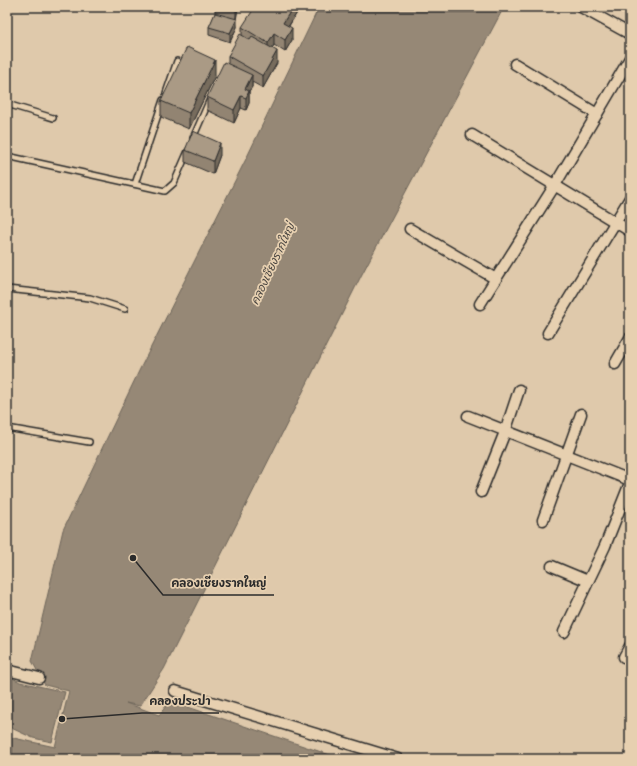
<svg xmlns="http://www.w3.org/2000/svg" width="637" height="766" viewBox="0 0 637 766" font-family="'Shantell Sans','Playpen Sans Thai',sans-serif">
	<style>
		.water { fill: #968876; stroke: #6b6358 }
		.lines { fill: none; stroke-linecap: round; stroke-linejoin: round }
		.lane-casing { stroke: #2b2b2b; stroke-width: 8 }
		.street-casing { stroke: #2b2b2b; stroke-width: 13 }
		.lane { stroke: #e7d0b0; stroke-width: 5 }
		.street { stroke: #e7d0b0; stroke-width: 10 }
		.wall { fill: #928472; stroke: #2b2b2b }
		.shaded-wall { fill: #776c5d; stroke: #2b2b2b }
		.building { fill: #aa9a85; stroke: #2b2b2b }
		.labels { text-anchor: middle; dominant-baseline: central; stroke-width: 3.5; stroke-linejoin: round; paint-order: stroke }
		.water-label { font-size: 11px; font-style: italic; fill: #46423e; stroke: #e7d0b0 }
		.leader { fill: none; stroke: #2b2b2b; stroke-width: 1.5 }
		.callout-dot { fill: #2b2b2b; stroke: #e7d0b0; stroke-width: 1.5 }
		.callout-label { font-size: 11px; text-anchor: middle; font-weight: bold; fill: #2b2b2b; stroke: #e7d0b0; stroke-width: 3.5; stroke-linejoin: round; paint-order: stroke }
	</style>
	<rect width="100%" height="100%" fill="#dfc9ab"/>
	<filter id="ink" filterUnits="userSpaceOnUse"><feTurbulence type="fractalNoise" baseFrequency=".025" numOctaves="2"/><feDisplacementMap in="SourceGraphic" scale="8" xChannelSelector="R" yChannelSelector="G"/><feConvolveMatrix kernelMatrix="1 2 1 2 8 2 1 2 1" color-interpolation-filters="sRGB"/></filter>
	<g filter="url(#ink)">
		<!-- water -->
		<g class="water">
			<polygon points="319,7 504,7 362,274 164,669 140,706 126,703 159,715 170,701 342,759 7,759 7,744 9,737 55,747 69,691 45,685 32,661 63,530 140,369 246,159"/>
			<polygon points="7,675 20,682 65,692 52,742 33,738 7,726"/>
		</g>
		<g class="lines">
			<!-- lane casing -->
			<g class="lane-casing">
				<g id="lane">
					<polyline points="166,93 177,61"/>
					<polyline points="7,104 53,118"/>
					<polyline points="193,138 210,99"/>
					<polyline points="7,156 165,191 174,183 188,151"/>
					<polyline points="135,184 163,100"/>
					<polyline points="7,289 90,298 125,309"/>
					<polyline points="7,428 89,442"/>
				</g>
			</g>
			<!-- street casing -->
			<g class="street-casing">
				<g id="street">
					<polyline points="581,7 630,34"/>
					<polyline points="515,64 597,114"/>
					<polyline points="472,135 630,231"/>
					<polyline points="410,229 496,279"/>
					<polyline points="480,304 555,185 630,58"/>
					<polyline points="548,333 630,198"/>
					<polyline points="615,364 630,338"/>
					<polyline points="468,416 630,480"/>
					<polyline points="481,492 505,432 519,390"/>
					<polyline points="543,520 581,414"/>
					<polyline points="552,566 588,581"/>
					<polyline points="564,632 605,546 630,483"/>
					<polyline points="624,657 630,646"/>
					<polyline points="7,670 39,678"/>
					<polyline points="175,691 398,759"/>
				</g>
			</g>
			<!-- lane -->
			<use href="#lane" class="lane"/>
			<!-- street -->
			<use href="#street" class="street"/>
		</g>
		<!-- wall -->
		<g class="wall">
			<polygon points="215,7 238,7 236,19 237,27 230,42 209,35 209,27 215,14"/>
			<polygon points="298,7 298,11 289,26 292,40 285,52 274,45 272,48 277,63 263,88 252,82 252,87 249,91 249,103 246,110 241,108 234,123 207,110 207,97 228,63 228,56 242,36 242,27 267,8"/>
			<polygon points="215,76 189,129 161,117 161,101"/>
			<polygon points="185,150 220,155 213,174 185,162"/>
		</g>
		<!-- shaded-wall -->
		<g class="shaded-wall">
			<polygon points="236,7 238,7 236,21 237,19 237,27 230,42 230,33 236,22"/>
			<polygon points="293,7 298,7 298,11 283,35 283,23"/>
			<polygon points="292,28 292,40 285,52 285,40"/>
			<polygon points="274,33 274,45 268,55 268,43"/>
			<polygon points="277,51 277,63 263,88 263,76"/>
			<polygon points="215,60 215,76 189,129 189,113"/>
			<polygon points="252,75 252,87 249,91 249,103 246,110 246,98 245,89"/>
			<polygon points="241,96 241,108 234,123 234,110"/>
			<polygon points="220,143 220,155 213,174 213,161"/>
		</g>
		<!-- building -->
		<g class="building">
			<polygon points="221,7 236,7 236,10"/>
			<polygon points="255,7 265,7 267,8 268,7 293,7 283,23 292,28 285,40 274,33 268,43 242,27"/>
			<polygon points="215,13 237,19 230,33 209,27"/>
			<polygon points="240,34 250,40 252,37 277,51 263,76 228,56"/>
			<polygon points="187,47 215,60 189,113 161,101"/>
			<polygon points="224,62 252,75 245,89 249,91 246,98 241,96 234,110 207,97"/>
			<polygon points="193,131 220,143 213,161 185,150"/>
		</g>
	</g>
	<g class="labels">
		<!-- water labels -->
		<g class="water-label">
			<text transform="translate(273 264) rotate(-65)">คลองเชียงรากใหญ่</text>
		</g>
	</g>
	<!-- callouts -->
	<path class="leader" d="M133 558L163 595H274M62 719L142 713H219"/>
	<g class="callout-dot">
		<circle cx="133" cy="558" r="4"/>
		<circle cx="62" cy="719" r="4"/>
	</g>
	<g class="callout-label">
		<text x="219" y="587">คลองเชียงรากใหญ่</text>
		<text x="180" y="705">คลองประปา</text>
	</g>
	<!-- margin -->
	<rect width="637" height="766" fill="none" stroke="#e7d0b0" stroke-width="24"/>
	<rect x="12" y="12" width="613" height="742" fill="none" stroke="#2b2b2b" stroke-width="1.5" filter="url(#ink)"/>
</svg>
